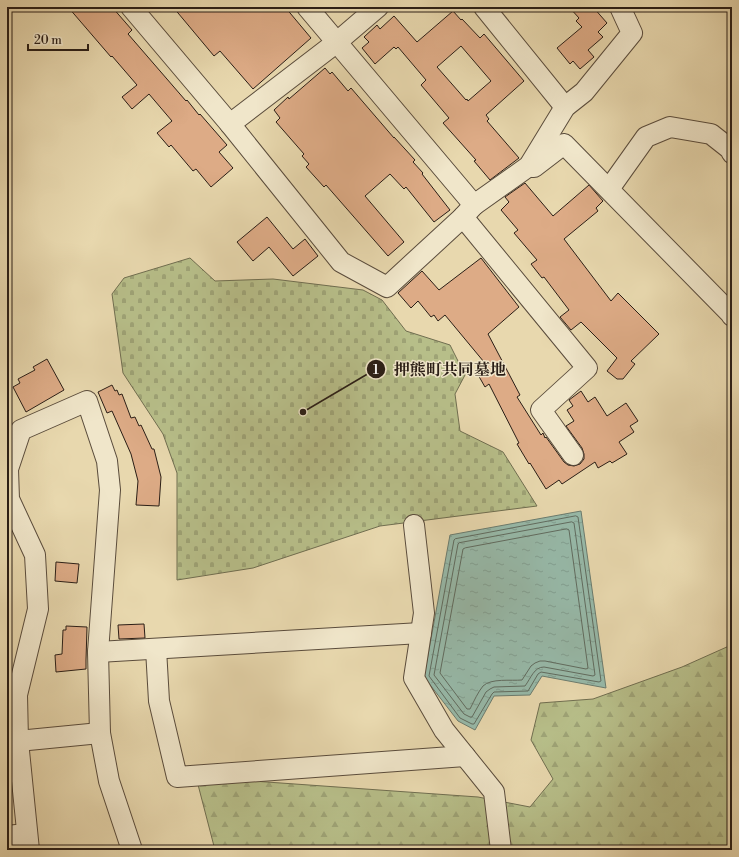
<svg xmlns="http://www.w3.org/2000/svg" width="739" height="857" viewBox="0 0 739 857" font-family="'Libre Bodoni','Noto Serif JP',serif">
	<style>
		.forest { fill: url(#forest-firs); stroke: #706e50 }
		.cemetery { fill: url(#cemetery-stones); stroke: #706e50 }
		.water { fill: url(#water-ripples); stroke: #6b7c6f }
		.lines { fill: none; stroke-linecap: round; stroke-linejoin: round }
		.shore { stroke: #606c60; stroke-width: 1 }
		.building { fill: #ddab86; stroke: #2a1e16; fill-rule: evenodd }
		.minor-casing { stroke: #5a4c3c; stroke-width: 22 }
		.minor { stroke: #f0e6ca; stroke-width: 20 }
		.leader { fill: none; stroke: #2a1e16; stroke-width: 1.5 }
		.callout-dot { fill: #2a1e16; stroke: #f0e6ca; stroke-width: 1.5 }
		.mark-label { font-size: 12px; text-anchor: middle; font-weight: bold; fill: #fff }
		.callout-label { font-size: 16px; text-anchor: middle; font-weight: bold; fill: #2a1e16; stroke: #f0e6ca; stroke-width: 3; stroke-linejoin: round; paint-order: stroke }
	</style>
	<defs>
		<pattern id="forest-firs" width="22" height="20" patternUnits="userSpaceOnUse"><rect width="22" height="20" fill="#b7be89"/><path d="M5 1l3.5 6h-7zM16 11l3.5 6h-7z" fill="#9ea376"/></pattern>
		<pattern id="cemetery-stones" width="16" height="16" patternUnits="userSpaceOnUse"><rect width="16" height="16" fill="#b7be89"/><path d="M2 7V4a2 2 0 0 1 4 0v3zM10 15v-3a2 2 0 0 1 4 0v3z" fill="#9ea376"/></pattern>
		<pattern id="water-ripples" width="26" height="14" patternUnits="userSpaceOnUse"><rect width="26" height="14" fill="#97baaa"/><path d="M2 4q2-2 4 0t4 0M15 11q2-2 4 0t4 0" fill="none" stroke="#829f92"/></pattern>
	</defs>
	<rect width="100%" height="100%" fill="#e8d8ae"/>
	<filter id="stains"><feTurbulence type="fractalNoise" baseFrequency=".005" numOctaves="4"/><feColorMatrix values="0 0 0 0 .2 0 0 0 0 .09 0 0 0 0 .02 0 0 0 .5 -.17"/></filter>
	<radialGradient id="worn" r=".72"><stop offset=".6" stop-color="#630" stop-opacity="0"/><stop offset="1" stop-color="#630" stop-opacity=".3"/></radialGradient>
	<!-- forest -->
	<polygon class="forest" points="729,646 732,646 732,850 215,850 196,777 478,797 530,807 553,779 531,740 540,703 593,699 682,667"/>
	<!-- cemetery -->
	<polygon class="cemetery" points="190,258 215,281 273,279 363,290 382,300 406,331 450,345 465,375 455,394 460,431 503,452 537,506 380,526 253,568 177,580 177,473 163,434 123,373 112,294 124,278"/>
	<!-- water -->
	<polygon class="water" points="581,511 606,688 542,676 530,695 494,696 475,730 458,721 424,677 450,535"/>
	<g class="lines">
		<!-- shore -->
		<g class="shore">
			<polygon points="576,516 578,517 601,681 599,682 541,672 538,674 528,691 494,692 492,694 474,724 472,724 460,718 429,676 454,540 455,539"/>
			<path d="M572,522L574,523L595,675L593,676L544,667C534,667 531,678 525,686L494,687L490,689L486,692L472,717H470L464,714L434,675L458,544L459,543Z"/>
			<path d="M567,529L569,530L588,668L586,669L545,661H540L535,663L531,666L522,680C511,681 491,678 483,686C478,692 474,701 470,709H467L440,673L463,549L465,548Z"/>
		</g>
	</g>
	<!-- building -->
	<g class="building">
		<polygon points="68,7 112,7 132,30 128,34 186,101 187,100 199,115 200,114 227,145 219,152 233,168 211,187 196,169 193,171 171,145 169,147 157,133 172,121 149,94 132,109 122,97 137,85 112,56 111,57"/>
		<polygon points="173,7 285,7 311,38 253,89 220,51 214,56"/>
		<polygon points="569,7 593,7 607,23 598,32 603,37 588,50 594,57 580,69 573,61 570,64 557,48 582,27 576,21 579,18"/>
		<path d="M453,11L461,20L462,19L480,38L484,34L524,81L486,115L489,119L487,121L519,158L490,180L474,161L476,160L443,123L449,118L421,85L426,80L398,47L396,49L394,47L375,64L362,48L369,42L364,37L377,25L380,29L394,16L417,42ZM461,46L491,81L468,101L467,99L466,100L437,67Z"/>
		<polygon points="325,68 330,74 332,72 348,91 351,88 394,138 394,137 415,160 413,162 423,173 422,174 450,210 434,222 406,187 404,189 390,174 365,196 404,242 388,256 326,185 324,187 306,167 309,164 302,156 304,154 276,122 280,118 274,110 288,97 289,99"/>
		<polygon points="525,183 553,216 589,185 603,201 596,208 598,211 564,239 611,301 618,293 659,334 631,361 635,364 623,379 617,379 607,371 617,358 581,322 571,330 560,317 569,310 544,277 542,278 531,264 537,260 514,233 518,230 501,210 509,202 505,197"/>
		<polygon points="267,217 293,249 305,239 318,256 293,276 269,247 253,261 237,242"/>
		<polygon points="481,258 519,307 488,334 520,395 517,397 541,435 543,433 545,438 546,437 564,462 568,465 574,466 580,464 584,459 584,454 582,448 566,426 574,421 567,410 573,406 569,400 581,391 588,402 595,397 607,416 626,403 638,421 630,426 634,432 619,442 627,454 612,463 610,461 598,468 595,462 562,484 559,480 546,489 530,463 529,464 517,444 519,443 489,384 485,387 477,373 483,369 480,364 484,362 445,315 438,321 434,315 431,317 418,301 411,308 398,293 422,271 439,290"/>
		<polygon points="47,359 64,390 26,412 13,387 20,383 18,379 35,370 33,367"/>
		<polygon points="112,385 115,391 117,390 119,395 122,394 131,418 135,417 139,426 141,425 152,449 154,449 161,477 159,506 136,505 138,481 131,454 112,411 107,413 98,392"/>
		<polygon points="56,562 79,564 77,583 55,581"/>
		<polygon points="144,624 145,638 119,639 118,625"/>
		<polygon points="66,626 87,627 86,660 86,669 56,672 55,655 62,654 63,630 66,630"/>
	</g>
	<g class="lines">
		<!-- minor casing -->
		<g class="minor-casing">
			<g id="minor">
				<polyline points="131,7 230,124 341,262 387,287 463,217 474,205 529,166 565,107 584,92 632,33 620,7"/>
				<polyline points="307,7 474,205"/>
				<polyline points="484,7 565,107"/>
				<polyline points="230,124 337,42 378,7"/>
				<polyline points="532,167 534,167 564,144 730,313 732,316"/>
				<polyline points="609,189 646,137 670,127 711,134 730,149 732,153"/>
				<polyline points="463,217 587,368 541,410 573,455"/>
				<polyline points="414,525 424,613 414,678 444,730 494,792 501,850"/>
				<polyline points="156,649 159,701 177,777 465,756"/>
				<polyline points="98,652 421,633"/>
				<polyline points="18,741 100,733"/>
				<polyline points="7,836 26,834"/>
				<polyline points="29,850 18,741 17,695 38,609 35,555 9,499 8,469 21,430 87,401 107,461 110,490 98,652 100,733 109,781 132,850"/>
			</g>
		</g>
		<!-- minor -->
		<use href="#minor" class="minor"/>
	</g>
	<!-- callouts -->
	<path class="leader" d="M303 412L376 369"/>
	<g class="callout-dot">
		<circle cx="303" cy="412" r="4"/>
		<circle cx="376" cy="369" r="10"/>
	</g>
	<g class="mark-label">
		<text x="376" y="374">1</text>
	</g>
	<g class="callout-label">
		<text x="450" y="375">押熊町共同墓地</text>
	</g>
	<!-- margin -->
	<rect width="739" height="857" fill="none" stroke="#e8d8ae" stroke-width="24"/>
	<rect x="8" y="8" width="723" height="841" fill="none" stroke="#2a1e16" stroke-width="2"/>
	<rect x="12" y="12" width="715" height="833" fill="none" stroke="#2a1e16"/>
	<!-- scale -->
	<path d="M28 44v6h60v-6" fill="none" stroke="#2a1e16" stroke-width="2"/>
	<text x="34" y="44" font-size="12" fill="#2a1e16" stroke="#f0e6ca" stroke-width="3" paint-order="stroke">20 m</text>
	<rect width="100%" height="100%" filter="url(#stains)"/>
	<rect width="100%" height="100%" fill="url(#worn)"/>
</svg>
